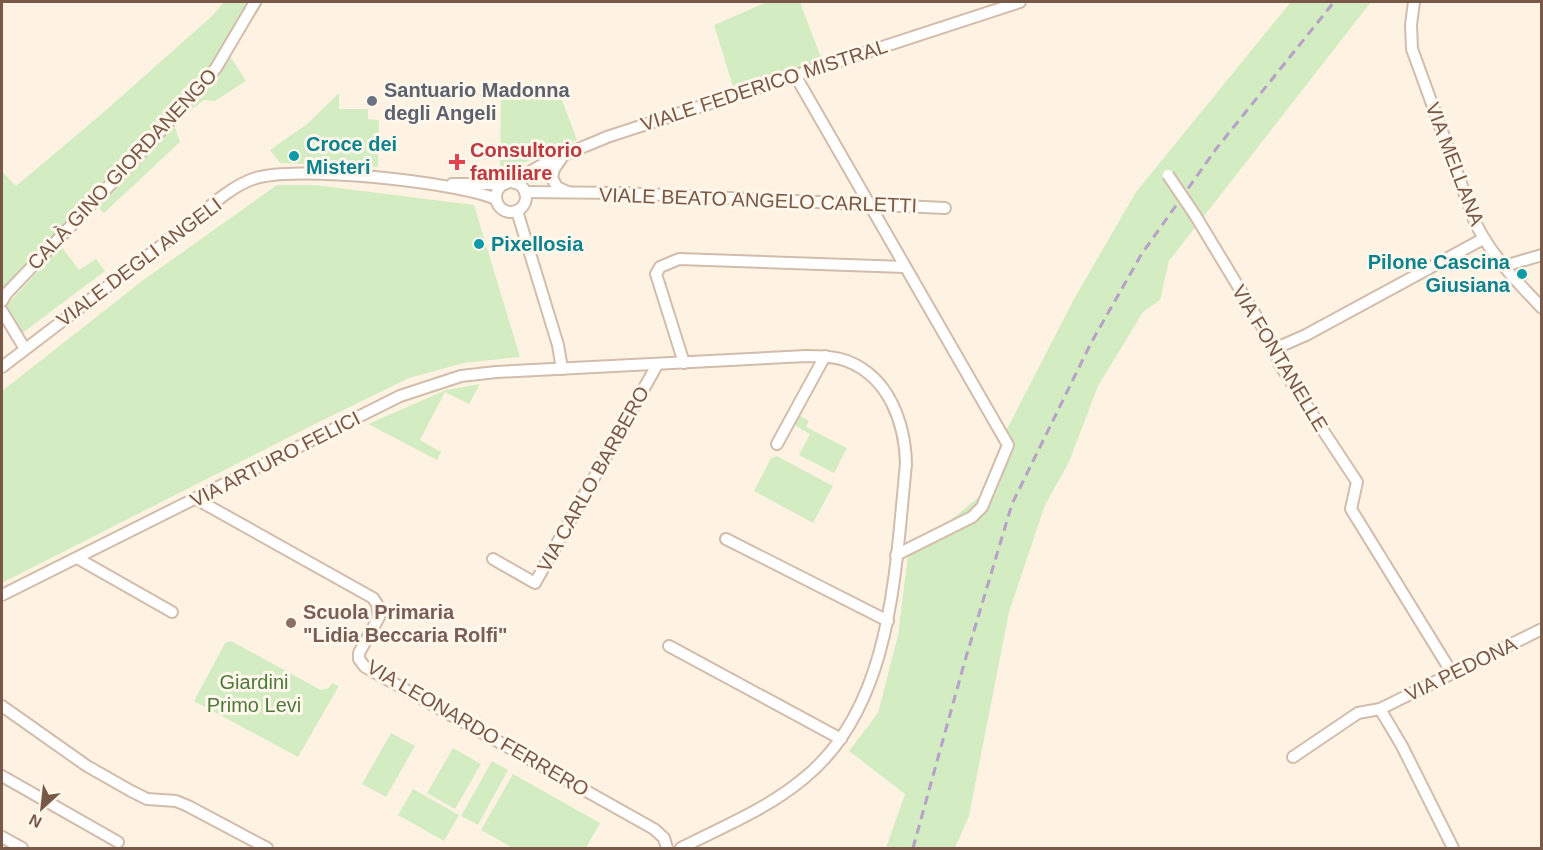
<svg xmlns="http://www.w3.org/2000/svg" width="1543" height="850" viewBox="0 0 1543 850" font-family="Arial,sans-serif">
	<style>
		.green { fill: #d3ecc1 }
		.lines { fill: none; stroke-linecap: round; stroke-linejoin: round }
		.street-casing { stroke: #d2bcab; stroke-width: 14 }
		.street { stroke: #fff; stroke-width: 10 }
		.rail { stroke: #b6a1c8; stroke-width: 3; stroke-dasharray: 9 6; stroke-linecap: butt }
		.street-bridge-casing { stroke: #d2bcab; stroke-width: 14; stroke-linecap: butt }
		.street-bridge { stroke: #fff; stroke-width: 10 }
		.worship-dot { fill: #6b7280; stroke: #fff7eb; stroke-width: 2 }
		.culture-dot { fill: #0f9aa8; stroke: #fff7eb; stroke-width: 2 }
		.health-dot { fill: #e0444e; stroke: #fff7eb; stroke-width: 2 }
		.education-dot { fill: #8d6e63; stroke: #fff7eb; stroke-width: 2 }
		.labels { text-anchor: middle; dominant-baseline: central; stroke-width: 6; stroke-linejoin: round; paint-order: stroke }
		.street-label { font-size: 20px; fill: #785847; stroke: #fff7eb }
		.worship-label { font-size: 20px; font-weight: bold; fill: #5b616d; stroke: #fff7eb; text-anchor: start }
		.culture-label { font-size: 20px; font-weight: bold; fill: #0d838f; stroke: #fff7eb; text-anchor: start }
		.health-label { font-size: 20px; font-weight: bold; fill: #be3a42; stroke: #fff7eb; text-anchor: start }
		.education-label { font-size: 20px; font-weight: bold; fill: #785e54; stroke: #fff7eb; text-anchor: start }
		.park-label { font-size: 20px; fill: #4e793c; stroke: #fff7eb }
	</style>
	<rect width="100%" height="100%" fill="#fef3e3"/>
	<!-- green -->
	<g class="green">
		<polygon points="224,2 264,2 230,56 246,81 215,101 204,100 174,124 180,142 104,213 91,200 2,293 2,171 16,186 105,111 212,16"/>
		<polygon points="767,2 800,2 822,60 734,90 714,25"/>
		<polygon points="1289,2 1371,2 1169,261 1160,300 1143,312 1098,386 1069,462 1045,505 1009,612 969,816 955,848 886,848 905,794 849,751 878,713 898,635 908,555 980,496 1006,431 1074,299 1136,192 1290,3"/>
		<polygon points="339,93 339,109 368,109 368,119 379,120 378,167 280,163 270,150 307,124"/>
		<polygon points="501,97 562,100 577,140 500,173"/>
		<polygon points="277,185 315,185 474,205 520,357 464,363 409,378 313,425 2,583 2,391 142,281"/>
		<polygon points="61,246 79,270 96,259 105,271 21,334 4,308"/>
		<polygon points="480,384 469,404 445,392 420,440 441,452 437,460 368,424 446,390"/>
		<polygon points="799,415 809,421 806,427 847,448 834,473 799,455 810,434 794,425"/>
		<polygon points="777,456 833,486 813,523 754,491 771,458"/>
		<polygon points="231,641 321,690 329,688 332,683 339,686 298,757 194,701 225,643"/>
		<polygon points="391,733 415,746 386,797 362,784"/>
		<polygon points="453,748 481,764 455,809 427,793"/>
		<polygon points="492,761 508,770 478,825 461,816"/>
		<polygon points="513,774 600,823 586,848 513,848 481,830"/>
		<polygon points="413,789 459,815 444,841 398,815"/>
	</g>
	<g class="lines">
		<!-- street casing -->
		<g class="street-casing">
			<g id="street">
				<path d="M1414,2L1411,25L1412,49L1475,222C1491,255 1517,282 1542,308"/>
				<polyline points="795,75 1008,445 982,507 972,517 896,555"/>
				<polyline points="561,159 554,169 552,178 557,187 568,192"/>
				<circle cx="511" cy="197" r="15"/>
				<path d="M515,183C538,162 578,150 607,137L1020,2"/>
				<polyline points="452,184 505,184"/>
				<polyline points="525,192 621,193 945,208"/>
				<polyline points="517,211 558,345 562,369"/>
				<polyline points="1195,215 1271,341 1280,365 1357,482 1351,509 1452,673"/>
				<polyline points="1504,266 1542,255"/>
				<polyline points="2,301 6,294 150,143 216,68 255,2"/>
				<polyline points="2,311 25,349"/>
				<polyline points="1274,349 1306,335 1483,239"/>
				<polyline points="684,363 656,274 660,267 679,259 905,267"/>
				<path d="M2,367C61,322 120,277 179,232C201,215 227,188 253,179C292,164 457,182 496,199"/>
				<polyline points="777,444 825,356"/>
				<polyline points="196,499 373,598 377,604 379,617 359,653 359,659 365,667 654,829 664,838 667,848"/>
				<polyline points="726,539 888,621"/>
				<polyline points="77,558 172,612"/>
				<polyline points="493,559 535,583 657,365"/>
				<path d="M2,595L400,396L461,376L496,372L806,356C819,356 834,356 847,361C889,377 905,423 906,464C895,570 893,707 803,779C767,809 722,827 681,848"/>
				<polyline points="669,646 841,739"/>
				<polyline points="2,706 87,766 131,791 147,799 176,801 188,806 267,848"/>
				<polyline points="1380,709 1402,746 1453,848"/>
				<polyline points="1293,757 1358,713 1380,709 1542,629"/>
				<polyline points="2,776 118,842"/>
				<polyline points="2,837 22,848"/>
			</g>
		</g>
		<!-- street -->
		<use href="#street" class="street"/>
		<!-- rail -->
		<polyline class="rail" points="913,848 964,664 1012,504 1091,343 1141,255 1216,149 1334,2"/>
		<!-- street-bridge casing -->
		<g class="street-bridge-casing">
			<polyline id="street-bridge" points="1168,175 1195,215"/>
		</g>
		<!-- street-bridge -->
		<use href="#street-bridge" class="street-bridge"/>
	</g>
	<!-- markers -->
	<circle class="worship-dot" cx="372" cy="101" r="6"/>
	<g class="culture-dot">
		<circle cx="294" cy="156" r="6"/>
		<circle cx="479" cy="244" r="6"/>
		<circle cx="1522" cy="274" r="6"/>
	</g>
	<path class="health-dot" d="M454 153h6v6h6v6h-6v6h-6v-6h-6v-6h6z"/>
	<circle class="education-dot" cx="291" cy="623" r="6"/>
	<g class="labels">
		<!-- street labels -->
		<g class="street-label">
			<text transform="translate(764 85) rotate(-18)">VIALE FEDERICO MISTRAL</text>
			<text transform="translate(1455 164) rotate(69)">VIA MELLANA</text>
			<text transform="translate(122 169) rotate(-47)">CALÀ GINO GIORDANENGO</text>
			<text transform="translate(758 200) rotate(2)">VIALE BEATO ANGELO CARLETTI</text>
			<text transform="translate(139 262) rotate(-37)">VIALE DEGLI ANGELI</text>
			<text transform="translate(1280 358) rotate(59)">VIA FONTANELLE</text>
			<text transform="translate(275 459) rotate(-27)">VIA ARTURO FELICI</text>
			<text transform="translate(593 479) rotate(-61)">VIA CARLO BARBERO</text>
			<text transform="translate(1461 669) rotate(-26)">VIA PEDONA</text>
			<text transform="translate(478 728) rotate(30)">VIA LEONARDO FERRERO</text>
		</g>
		<!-- worship labels -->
		<g class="worship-label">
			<text x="384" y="90">Santuario Madonna<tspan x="384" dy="23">degli Angeli</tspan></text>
		</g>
		<!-- culture labels -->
		<g class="culture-label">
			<text x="306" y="144">Croce dei<tspan x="306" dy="23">Misteri</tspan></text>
			<text x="491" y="244">Pixellosia</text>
			<text x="1510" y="262" text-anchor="end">Pilone Cascina<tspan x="1510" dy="23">Giusiana</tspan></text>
		</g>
		<!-- health labels -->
		<g class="health-label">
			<text x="470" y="150">Consultorio<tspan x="470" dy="23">familiare</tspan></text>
		</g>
		<!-- education labels -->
		<g class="education-label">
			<text x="303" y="612">Scuola Primaria<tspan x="303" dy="23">"Lidia Beccaria Rolfi"</tspan></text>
		</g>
		<!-- park labels -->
		<g class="park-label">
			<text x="254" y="682">Giardini<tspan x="254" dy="23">Primo Levi</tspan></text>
		</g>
	</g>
	<!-- border -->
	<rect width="1543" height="850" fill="none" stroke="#785847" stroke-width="6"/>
	<!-- north arrow -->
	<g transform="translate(42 808) rotate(207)" stroke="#fff7eb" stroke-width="4.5" paint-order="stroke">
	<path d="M0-4.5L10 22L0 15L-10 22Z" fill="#785847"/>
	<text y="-9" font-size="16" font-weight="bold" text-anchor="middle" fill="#785847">N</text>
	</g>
</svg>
